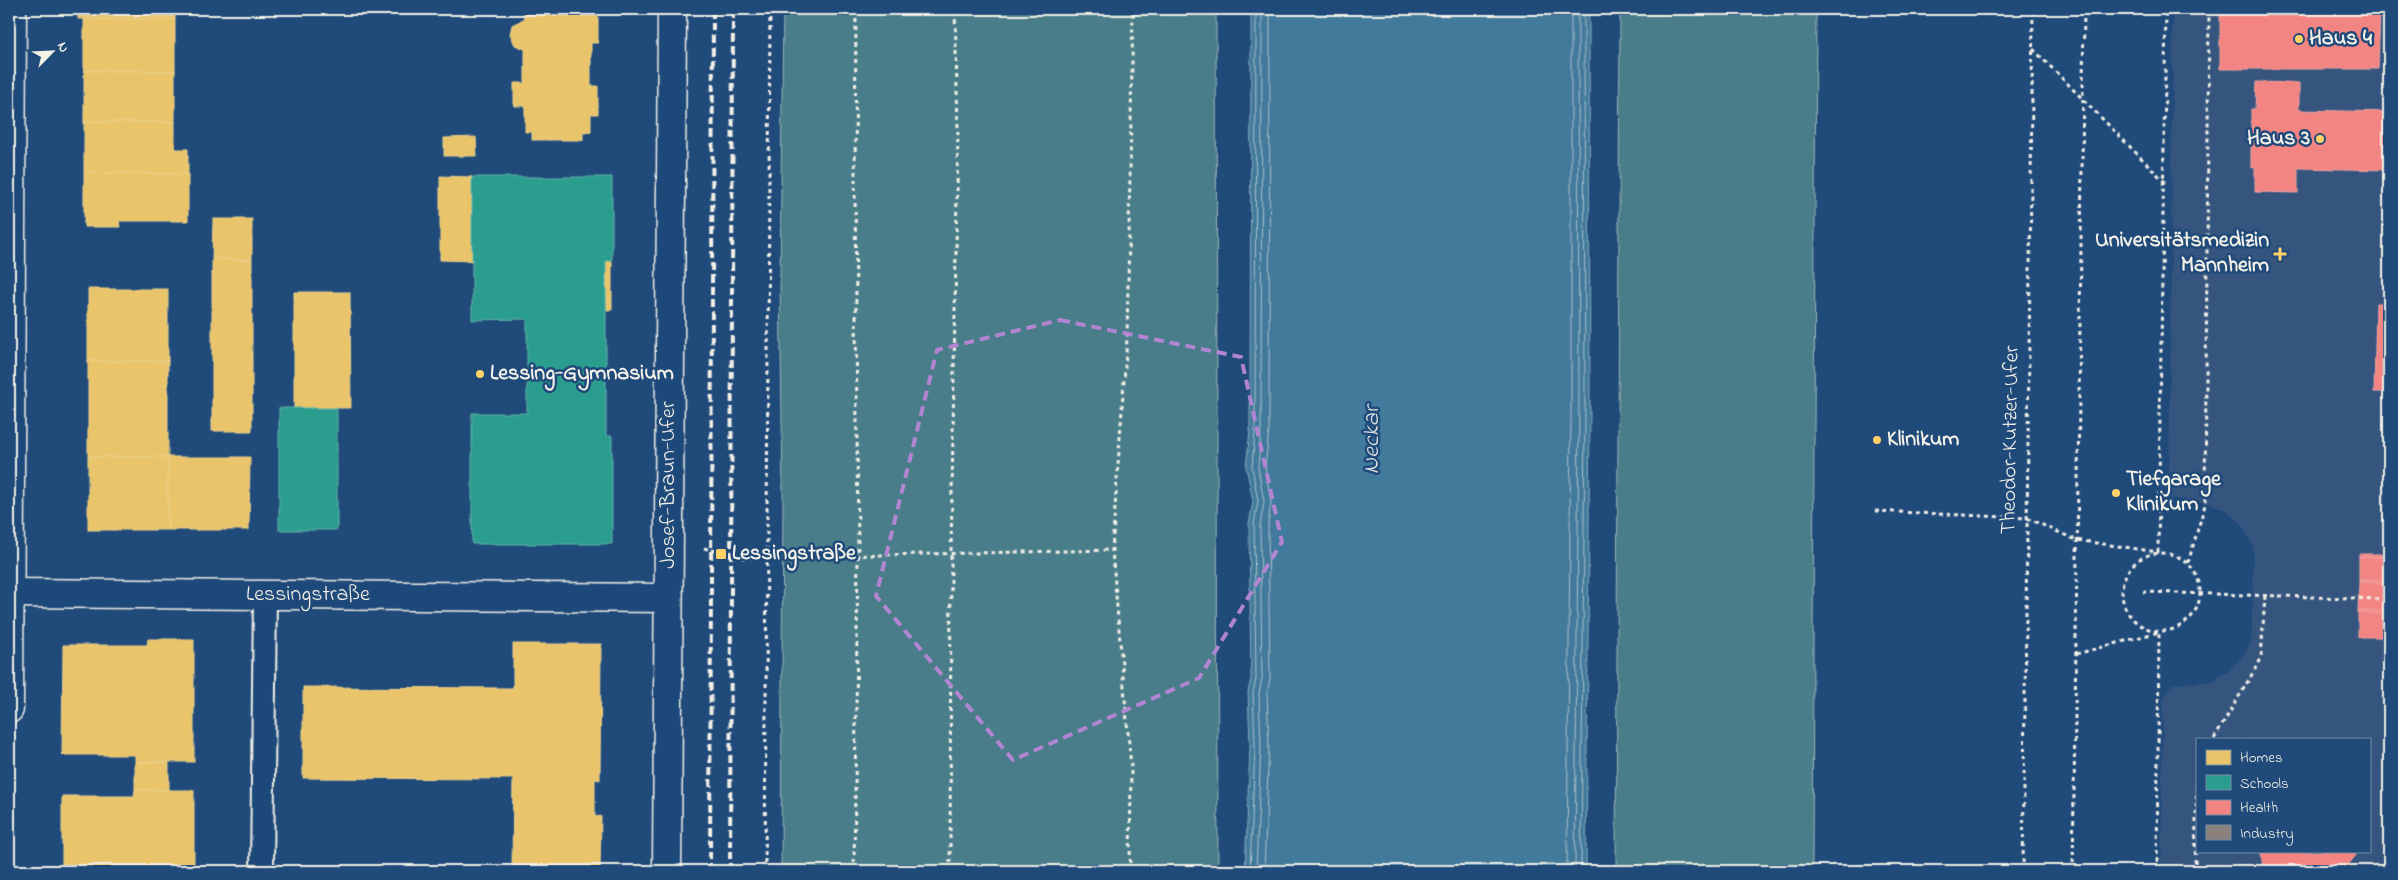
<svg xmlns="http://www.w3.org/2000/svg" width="2398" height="880" viewBox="0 0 2398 880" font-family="'Indie Flower',sans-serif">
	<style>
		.built { fill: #35557f; fill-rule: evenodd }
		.green { fill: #4a7d89; stroke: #9fb7b8 }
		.water { fill: #427a9c; stroke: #89aaba }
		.homes { fill: #e9c46a; stroke: #ecd290 }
		.schools { fill: #2a9d8f; stroke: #67b6aa }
		.health { fill: #f28482; stroke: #f3a5a1 }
		.industry { fill: #8a817c; stroke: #aaa39c }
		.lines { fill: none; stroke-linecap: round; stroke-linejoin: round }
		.shore { stroke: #adc1ca; stroke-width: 1 }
		.service-casing { stroke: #f4f1e8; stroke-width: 26 }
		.minor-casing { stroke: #f4f1e8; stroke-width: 31 }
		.tertiary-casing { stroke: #f4f1e8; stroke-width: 31 }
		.path { stroke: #f4f1e8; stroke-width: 3; stroke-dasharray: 4 4; stroke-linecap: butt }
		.service { stroke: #1f4a7a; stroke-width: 22 }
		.minor { stroke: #1f4a7a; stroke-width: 28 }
		.tertiary { stroke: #1f4a7a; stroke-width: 28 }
		.rail { stroke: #f4f1e8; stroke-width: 4; stroke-dasharray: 8 4; stroke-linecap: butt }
		.marked { fill: none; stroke: #b185d1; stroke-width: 4; stroke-dasharray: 10 6; stroke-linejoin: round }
		.poi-dot { fill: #ffd166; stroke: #1f4a7a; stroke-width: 2 }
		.labels { text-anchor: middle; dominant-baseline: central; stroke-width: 5; stroke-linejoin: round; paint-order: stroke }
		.poi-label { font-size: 22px; font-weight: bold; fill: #f4f1e8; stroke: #1f4a7a; text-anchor: start }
		.street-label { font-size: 22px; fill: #f4f1e8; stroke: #1f4a7a }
		.water-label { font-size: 24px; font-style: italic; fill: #d9dfdd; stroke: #1f4a7a }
	</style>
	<rect width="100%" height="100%" fill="#1f4a7a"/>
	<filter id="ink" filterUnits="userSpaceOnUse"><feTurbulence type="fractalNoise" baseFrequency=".02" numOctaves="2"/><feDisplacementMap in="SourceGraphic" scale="10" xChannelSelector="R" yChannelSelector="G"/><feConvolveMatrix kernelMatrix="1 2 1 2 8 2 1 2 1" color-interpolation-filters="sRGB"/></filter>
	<g filter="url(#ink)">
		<!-- built -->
		<path class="built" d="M2173,9H2389V871H2161L2163,700L2172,684L2212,681L2227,672L2244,654L2251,642L2253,595V546L2242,524L2226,510L2209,503L2169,498ZM2197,739H2369V851H2197Z"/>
		<!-- green -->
		<g class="green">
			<polygon points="783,9 1216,9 1218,871 781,871 783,493 780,280"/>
			<polygon points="1620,9 1816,9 1812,871 1616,871"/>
		</g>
		<!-- water -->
		<polygon class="water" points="1251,9 1589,9 1590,414 1586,871 1245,871 1250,746 1248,692 1251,679 1249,524 1253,501 1246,467 1250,431"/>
		<!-- homes -->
		<g class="homes">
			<rect x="78" y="9" width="97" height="10"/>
			<polygon points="524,9 590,9 590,16 598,15 598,43 591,43 591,86 598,86 598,114 591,114 591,132 583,132 583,140 532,140 532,132 525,132 525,106 514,106 514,83 525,83 525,49 515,45 510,34 512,25 524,19"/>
			<rect x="84" y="19" width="91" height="52"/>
			<rect x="84" y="71" width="91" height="51"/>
			<polygon points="84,122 175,122 175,149 188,149 188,174 84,173"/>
			<polygon points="476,137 477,156 444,156 444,138"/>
			<polygon points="84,173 188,174 188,221 119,221 120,227 84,227"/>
			<polygon points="440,176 472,177 472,261 440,260"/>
			<polygon points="213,219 252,219 252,260 212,259"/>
			<polygon points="212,259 252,260 252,431 212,431"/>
			<polygon points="606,261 612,261 612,310 607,310"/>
			<rect x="88" y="289" width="80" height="72"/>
			<polygon points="294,292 350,292 351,408 294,408"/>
			<rect x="88" y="361" width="80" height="96"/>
			<rect x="88" y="457" width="80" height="73"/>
			<polygon points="168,457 250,457 249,530 168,530"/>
			<polygon points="148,639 194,639 194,762 135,762 135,755 62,755 63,645 147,645"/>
			<polygon points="513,644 601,644 600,780 595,779 595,817 601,816 600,871 512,871 513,779 303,778 303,687 513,688"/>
			<rect x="135" y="762" width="34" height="28"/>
			<polygon points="135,790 194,790 194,871 62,871 62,796 134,796"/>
		</g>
		<!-- schools -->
		<g class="schools">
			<polygon points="472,177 612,177 612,261 606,261 606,436 612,436 612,544 472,544 472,413 527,413 527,319 472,320"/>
			<rect x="279" y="408" width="58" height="122"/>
		</g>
		<!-- health -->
		<g class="health">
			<polygon points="2220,9 2380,9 2378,69 2220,69"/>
			<polygon points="2256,82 2299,83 2299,110 2389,112 2389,170 2298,168 2298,193 2255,192 2255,168 2251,167 2251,109 2255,109"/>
			<polygon points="2376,303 2389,303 2389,392 2374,392"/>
			<polygon points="2384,528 2389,528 2389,662 2382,662"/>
			<rect x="2359" y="554" width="24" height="3"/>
			<rect x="2359" y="557" width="24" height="23"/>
			<polygon points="2359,580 2383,580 2383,583 2359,582"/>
			<polygon points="2359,582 2383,583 2383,611 2358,611"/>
			<polygon points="2358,611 2383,611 2383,614 2358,613"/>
			<polygon points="2358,613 2383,614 2382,637 2358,637"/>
			<polygon points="2261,851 2355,851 2356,855 2348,865 2351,871 2263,871"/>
		</g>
		<!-- industry -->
		<polygon class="industry" points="442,9 478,9 478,12 442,13"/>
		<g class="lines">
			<!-- shore -->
			<g class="shore">
				<polyline points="1250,871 1255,745 1253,692 1256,679 1254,524 1258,501 1252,467 1255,431 1256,9"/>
				<polyline points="1256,871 1261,745 1259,693 1262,679 1260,525 1264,502 1258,467 1261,431 1262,9"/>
				<polyline points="1264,871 1269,745 1267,693 1270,679 1268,525 1271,502 1265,467 1269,431 1270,9"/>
				<polyline points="1567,871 1571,414 1571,9"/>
				<polyline points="1575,871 1579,414 1578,9"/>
				<polyline points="1581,871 1585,414 1584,9"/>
			</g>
			<!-- service casing -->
			<g class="service-casing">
				<polyline id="service" points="262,871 265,595"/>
			</g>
			<!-- minor casing -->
			<g class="minor-casing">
				<g id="minor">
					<polyline points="9,593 668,598"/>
					<polyline points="9,709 12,9"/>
				</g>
			</g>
			<!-- tertiary casing -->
			<g class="tertiary-casing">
				<polyline id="tertiary" points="667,871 672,9"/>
			</g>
			<!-- path -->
			<g class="path">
				<polyline points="2033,49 2165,182"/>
				<polyline points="1875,511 2027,518 2076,540 2158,552 2166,9"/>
				<polyline points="704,548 743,558 1112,550"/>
				<circle cx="2161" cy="592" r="39"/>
				<polyline points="2188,563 2205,505 2209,9"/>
				<polyline points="2143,592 2383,599"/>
				<polyline points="2076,654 2159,632 2157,871"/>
				<polyline points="2214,739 2261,659 2265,595"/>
				<polyline points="765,871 770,9"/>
				<polyline points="854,871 858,555 855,186 856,9"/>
				<polyline points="950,871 951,553 958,130 955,9"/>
				<polyline points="1130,871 1131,767 1112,550 1127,339 1133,9"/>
				<polyline points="2023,871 2033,9"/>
				<polyline points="2073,871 2084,9"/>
				<polyline points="2195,871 2197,768"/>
			</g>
			<!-- service -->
			<use href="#service" class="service"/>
			<!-- minor -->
			<use href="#minor" class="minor"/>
			<!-- tertiary -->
			<use href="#tertiary" class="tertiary"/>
			<!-- rail -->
			<g class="rail">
				<polyline points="710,871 713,9"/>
				<polyline points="730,871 733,9"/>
			</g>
		</g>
	</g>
	<!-- marked area -->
	<path class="marked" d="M1060,320L1241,357L1282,542L1199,678L1013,760L876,596L937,350Z"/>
	<!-- markers -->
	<g class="poi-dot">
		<circle cx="2299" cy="39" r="5"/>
		<circle cx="2320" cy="139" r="5"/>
		<path d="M2277.5 246.5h5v5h5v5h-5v5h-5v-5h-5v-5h5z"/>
		<circle cx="480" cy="374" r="5"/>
		<circle cx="1877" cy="440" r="5"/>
		<circle cx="2116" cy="493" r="5"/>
		<rect x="715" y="548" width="12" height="12" rx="2.5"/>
	</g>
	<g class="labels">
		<!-- poi labels -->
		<g class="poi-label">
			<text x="2309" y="39">Haus 4</text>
			<text x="2310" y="139" text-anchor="end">Haus 3</text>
			<text x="2269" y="241" text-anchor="end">Universitätsmedizin<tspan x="2269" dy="25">Mannheim</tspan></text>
			<text x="490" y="374">Lessing-Gymnasium</text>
			<text x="1887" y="440">Klinikum</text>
			<text x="2126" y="480">Tiefgarage<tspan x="2126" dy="25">Klinikum</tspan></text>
			<text x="732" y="554">Lessingstraße</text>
		</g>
		<!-- street labels -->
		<g class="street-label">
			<text transform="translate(2011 440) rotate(-89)">Theodor-Kutzer-Ufer</text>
			<text transform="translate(669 485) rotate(-90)">Josef-Braun-Ufer</text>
			<text x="308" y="595">Lessingstraße</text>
		</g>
		<!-- water labels -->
		<g class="water-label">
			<text transform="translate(1372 440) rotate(-90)">Neckar</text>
		</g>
	</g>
	<!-- margin -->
	<rect width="2398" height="880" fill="none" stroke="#1f4a7a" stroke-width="30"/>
	<rect x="15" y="15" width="2368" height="850" fill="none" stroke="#f4f1e8" stroke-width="2" filter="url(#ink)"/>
	<!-- legend -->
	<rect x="2196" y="738" width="175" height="115" fill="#1f4a7a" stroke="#748da6"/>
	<rect x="2206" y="750" width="25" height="15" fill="#e9c46a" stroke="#748da6"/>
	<text x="2240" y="762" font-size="15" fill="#f4f1e8">Homes</text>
	<rect x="2206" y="775" width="25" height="15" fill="#2a9d8f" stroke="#748da6"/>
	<text x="2240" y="788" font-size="15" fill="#f4f1e8">Schools</text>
	<rect x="2206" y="800" width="25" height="15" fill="#f28482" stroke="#748da6"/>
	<text x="2240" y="812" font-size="15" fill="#f4f1e8">Health</text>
	<rect x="2206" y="825" width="25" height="15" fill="#8a817c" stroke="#748da6"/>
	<text x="2240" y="838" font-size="15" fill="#f4f1e8">Industry</text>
	<!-- north arrow -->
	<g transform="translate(52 52) rotate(66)" stroke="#1f4a7a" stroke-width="4" paint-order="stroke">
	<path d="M0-4L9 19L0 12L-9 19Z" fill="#f4f1e8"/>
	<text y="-8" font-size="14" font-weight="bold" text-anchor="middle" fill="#f4f1e8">N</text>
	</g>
</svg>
